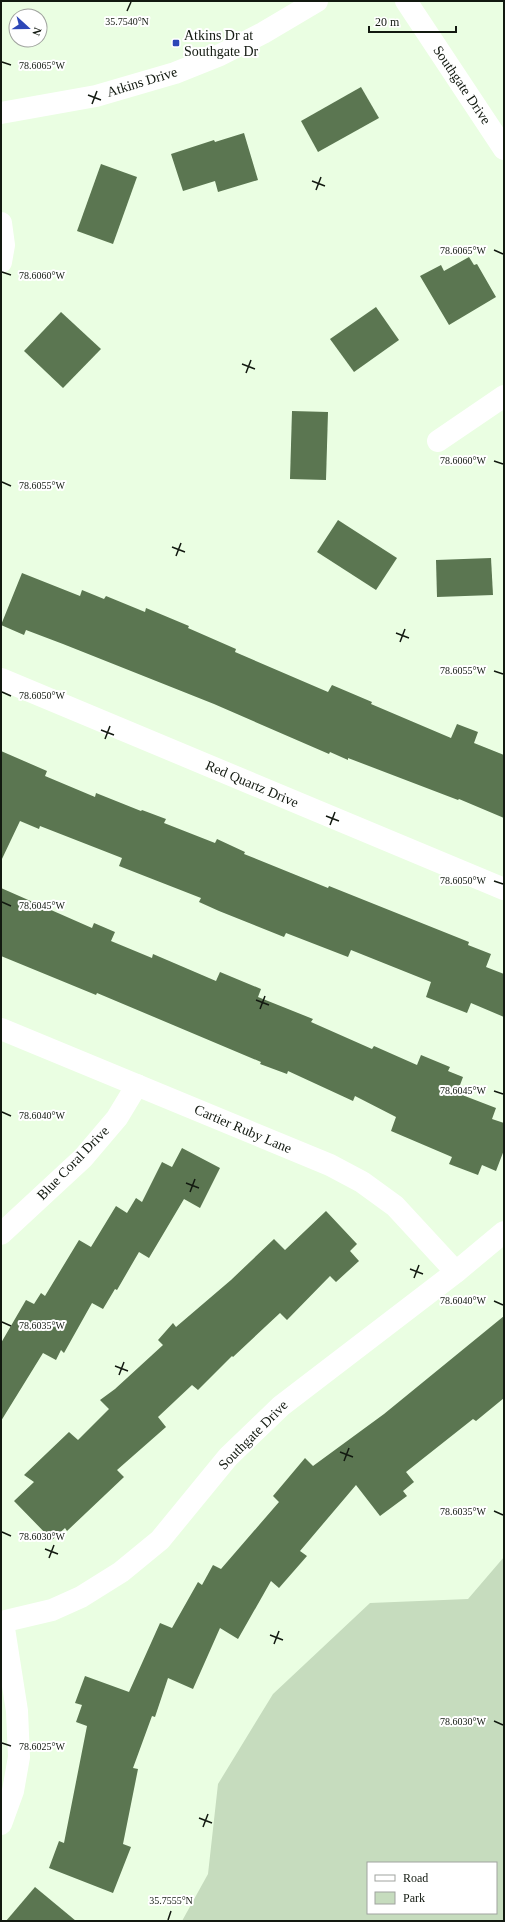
<svg xmlns="http://www.w3.org/2000/svg" width="505" height="1922" viewBox="0 0 505 1922" font-family="'Times New Roman',serif">
	<style>
		.green { fill: #c6dcbe; fill-rule: evenodd }
		.building { fill: #5b7651 }
		.lines { fill: none; stroke-linecap: round; stroke-linejoin: round }
		.street { stroke: #fff; stroke-width: 22 }
		.ticks { fill: none; stroke: #121910; stroke-width: 1.5 }
		.poi-dot { fill: #2d47b7; stroke: #fff; stroke-width: 1.5 }
		.labels { text-anchor: middle; dominant-baseline: central; stroke-width: 4; stroke-linejoin: round; paint-order: stroke }
		.poi-label { font-size: 14px; fill: #121910; stroke: #fff; text-anchor: start }
		.street-label { font-size: 14px; fill: #121910; stroke: #fff }
		.ticks-label { font-size: 10px; text-anchor: middle; fill: #121910; stroke: #fff; stroke-width: 4; stroke-linejoin: round; paint-order: stroke }
	</style>
	<rect width="100%" height="100%" fill="#eafee2"/>
	<!-- green -->
	<path class="green" d="M504,1557V1921H182L208,1874L218,1784L273,1694L370,1603L468,1599ZM368,1863H496V1913H368Z"/>
	<!-- building -->
	<g class="building">
		<polygon points="361,87 379,118 318,152 301,121"/>
		<polygon points="244,133 258,180 218,192 215,181 183,191 171,154 214,140 215,142"/>
		<polygon points="101,164 137,177 113,244 77,231"/>
		<polygon points="469,257 474,265 477,264 496,297 449,325 420,276 441,265 444,271"/>
		<polygon points="376,307 399,340 354,372 330,339"/>
		<polygon points="61,312 101,349 63,388 24,351"/>
		<polygon points="292,411 328,412 326,480 290,479"/>
		<polygon points="338,520 397,558 376,590 317,552"/>
		<polygon points="491,558 493,595 437,597 436,560"/>
		<polygon points="22,573 80,596 82,590 104,599 106,596 145,612 146,608 189,626 188,628 236,649 235,652 328,692 332,685 372,702 371,704 451,738 457,724 478,732 474,743 504,755 504,818 459,799 458,800 348,758 348,760 330,752 329,754 214,704 63,644 26,630 24,635 1,625"/>
		<polygon points="1,751 47,771 45,776 95,797 96,793 141,811 142,810 166,819 164,823 215,843 217,839 245,852 244,854 328,888 329,886 469,942 468,945 491,954 486,967 504,974 504,1017 471,1003 467,1013 426,997 431,982 351,950 348,957 286,933 284,937 219,911 199,902 201,898 119,866 122,858 40,826 39,829 20,821 1,861"/>
		<polygon points="1,888 92,928 94,923 115,932 111,941 152,958 153,954 216,981 220,972 261,989 258,997 313,1019 311,1022 372,1049 374,1046 417,1065 421,1055 450,1067 448,1071 463,1077 457,1093 496,1108 492,1119 504,1123 504,1150 496,1171 482,1165 478,1175 449,1164 452,1157 391,1131 396,1117 355,1096 353,1101 288,1071 287,1074 260,1064 261,1062 97,993 96,995 1,956"/>
		<polygon points="182,1148 220,1168 200,1208 184,1199 149,1258 139,1252 117,1290 115,1289 103,1309 92,1303 64,1353 61,1350 56,1360 43,1353 1,1421 1,1343 26,1300 34,1304 41,1293 45,1296 79,1240 91,1247 116,1206 127,1213 136,1198 142,1202 162,1162 172,1167"/>
		<polygon points="326,1211 357,1244 350,1251 359,1261 336,1282 330,1276 287,1320 280,1313 233,1357 232,1356 198,1390 192,1385 158,1417 166,1427 117,1470 124,1477 67,1531 65,1528 52,1540 14,1501 34,1482 24,1475 69,1432 78,1440 109,1409 100,1400 115,1389 163,1345 158,1340 173,1323 176,1327 231,1280 274,1239 285,1250"/>
		<polygon points="504,1316 504,1398 476,1421 473,1419 406,1472 414,1482 403,1491 407,1496 380,1516 356,1485 300,1551 307,1556 279,1588 271,1581 238,1639 220,1628 193,1689 168,1678 155,1717 152,1716 133,1768 138,1769 123,1844 131,1847 113,1893 49,1868 59,1841 64,1843 87,1726 76,1722 82,1705 75,1703 85,1676 129,1692 160,1623 172,1628 198,1582 202,1585 213,1565 221,1569 279,1502 273,1496 305,1458 313,1466 384,1414"/>
		<polygon points="35,1887 76,1921 6,1921"/>
	</g>
	<g class="lines">
		<!-- street -->
		<g class="street">
			<polyline points="406,1 504,149"/>
			<polyline points="1,113 96,96 175,73 220,55 263,33 317,1"/>
			<polyline points="1,223 4,245 1,262"/>
			<polyline points="438,441 504,396"/>
			<polyline points="1,679 504,889"/>
			<polyline points="1,1029 330,1165 362,1182 395,1206 456,1272"/>
			<polyline points="1,1234 83,1158 117,1118 137,1085"/>
			<polyline points="1,1622 52,1610 81,1597 121,1572 160,1540 228,1457 281,1406 456,1272 504,1232"/>
			<polyline points="1,1824 13,1791 19,1757 17,1711 3,1622"/>
		</g>
	</g>
	<!-- ticks -->
	<path class="ticks" d="M127,11L131,2M2,62L11,65M88,95L101,100M92,104L97,91M312,181L325,186M316,190L321,177M494,250L503,254M2,272L11,275M242,364L255,369M246,373L251,360M494,461L503,464M2,482L11,486M172,547L185,552M176,556L181,543M396,633L409,638M400,642L405,629M494,671L503,674M2,692L11,696M101,730L114,735M105,739L110,726M326,816L339,821M330,825L335,812M494,881L503,884M2,902L11,906M256,1000L269,1005M260,1009L265,996M494,1091L503,1094M2,1112L11,1116M186,1183L199,1188M190,1192L195,1179M410,1269L423,1274M414,1278L419,1265M494,1301L503,1305M2,1322L11,1326M115,1366L128,1371M119,1375L124,1362M340,1452L353,1457M344,1461L349,1448M494,1511L503,1515M2,1532L11,1536M45,1549L58,1554M49,1558L54,1545M270,1635L283,1640M274,1644L279,1631M494,1721L503,1725M2,1743L11,1746M199,1818L212,1823M203,1827L208,1814M168,1920L171,1911"/>
	<!-- markers -->
	<rect class="poi-dot" x="172" y="39" width="8" height="8" rx="2"/>
	<g class="labels">
		<!-- poi labels -->
		<g class="poi-label">
			<text x="184" y="35">Atkins Dr at<tspan x="184" dy="16">Southgate Dr</tspan></text>
		</g>
		<!-- street labels -->
		<g class="street-label">
			<text transform="translate(142 82) rotate(-17)">Atkins Drive</text>
			<text transform="translate(462 85) rotate(56)">Southgate Drive</text>
			<text transform="translate(252 784) rotate(23)">Red Quartz Drive</text>
			<text transform="translate(243 1129) rotate(23)">Cartier Ruby Lane</text>
			<text transform="translate(73 1163) rotate(-46)">Blue Coral Drive</text>
			<text transform="translate(253 1435) rotate(-45)">Southgate Drive</text>
		</g>
	</g>
	<g class="ticks-label">
		<text x="127" y="25">35.7540°N</text>
		<text x="42" y="69">78.6065°W</text>
		<text x="463" y="254">78.6065°W</text>
		<text x="42" y="279">78.6060°W</text>
		<text x="463" y="464">78.6060°W</text>
		<text x="42" y="489">78.6055°W</text>
		<text x="463" y="674">78.6055°W</text>
		<text x="42" y="699">78.6050°W</text>
		<text x="463" y="884">78.6050°W</text>
		<text x="42" y="909">78.6045°W</text>
		<text x="463" y="1094">78.6045°W</text>
		<text x="42" y="1119">78.6040°W</text>
		<text x="463" y="1304">78.6040°W</text>
		<text x="42" y="1329">78.6035°W</text>
		<text x="463" y="1515">78.6035°W</text>
		<text x="42" y="1540">78.6030°W</text>
		<text x="463" y="1725">78.6030°W</text>
		<text x="42" y="1750">78.6025°W</text>
		<text x="171" y="1904">35.7555°N</text>
	</g>
	<!-- border -->
	<rect width="505" height="1922" fill="none" stroke="#121910" stroke-width="4"/>
	<!-- legend -->
	<rect x="367" y="1862" width="130" height="52" fill="#ffffff" stroke="#a0a39f"/>
	<rect x="375" y="1875" width="20" height="6" fill="#ffffff" stroke="#a0a39f"/>
	<text x="403" y="1882" font-size="12" fill="#121910">Road</text>
	<rect x="375" y="1892" width="20" height="12" fill="#c6dcbe" stroke="#a0a39f"/>
	<text x="403" y="1902" font-size="12" fill="#121910">Park</text>
	<!-- north arrow -->
	<g transform="translate(28 28) rotate(111)"><circle r="19" fill="#ffffff" stroke="#a0a39f"/>
	<path d="M0-3L7 15L0 10L-7 15Z" fill="#2d47b7"/>
	<text y="-6" font-size="11" font-weight="bold" text-anchor="middle" fill="#121910">N</text>
	</g>
	<!-- scale -->
	<path d="M369 26v6h87v-6" fill="none" stroke="#121910" stroke-width="2"/>
	<text x="375" y="26" font-size="12" fill="#121910" stroke="#ffffff" stroke-width="3" paint-order="stroke">20 m</text>
</svg>
